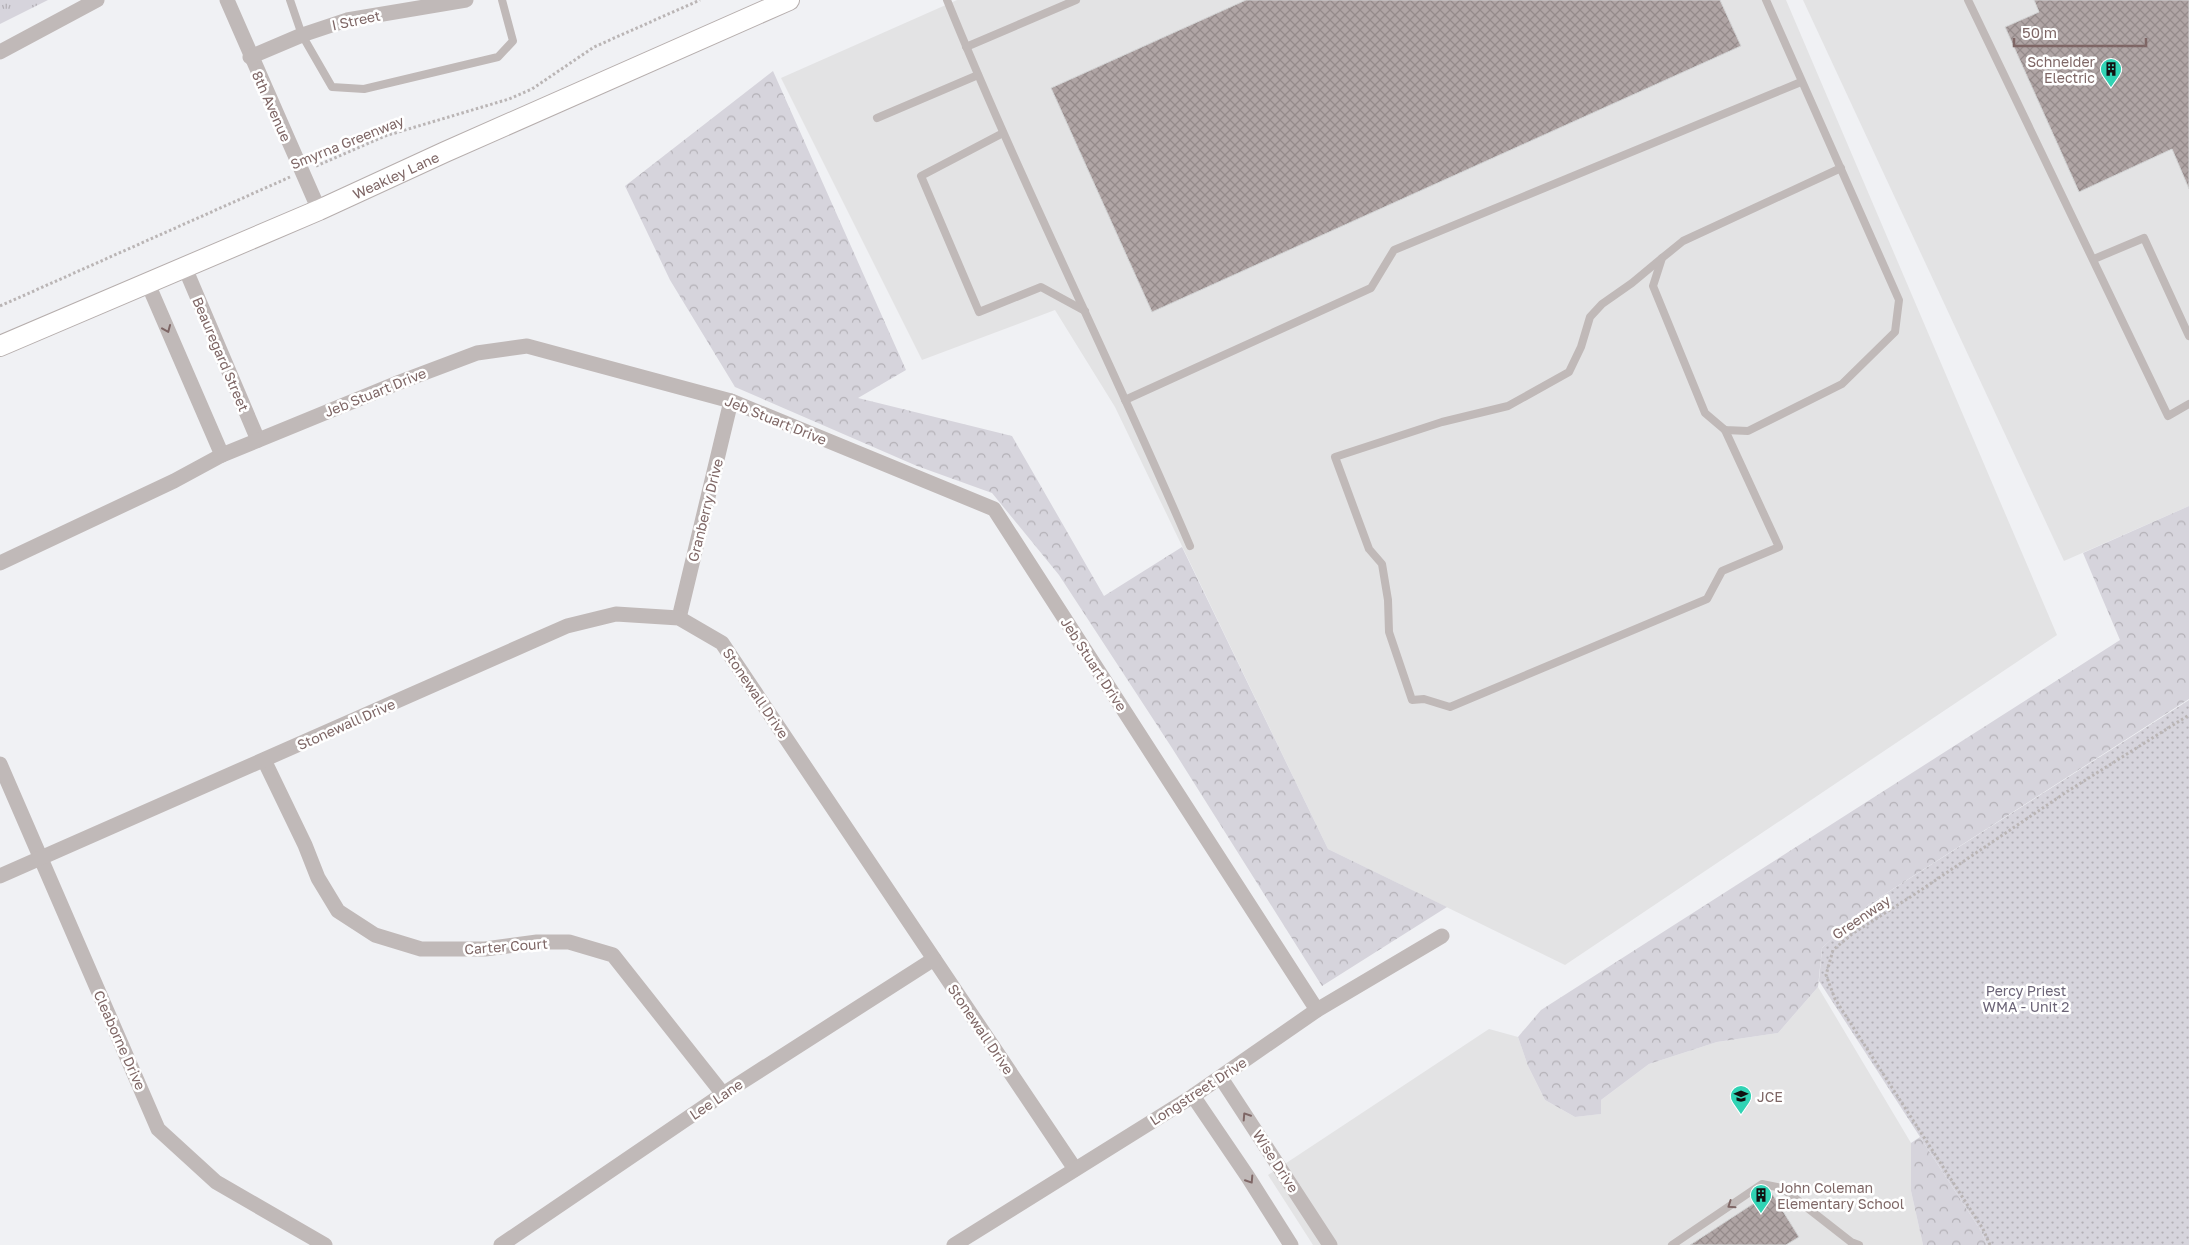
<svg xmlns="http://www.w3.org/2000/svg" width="2189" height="1245" viewBox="0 0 2189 1245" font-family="'Golos Text',sans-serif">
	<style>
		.built { fill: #e3e3e4 }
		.grass { fill: url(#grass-tufts) }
		.forest { fill: url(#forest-crowns) }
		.park { fill: url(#park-dots) }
		.building { fill: url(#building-cross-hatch); stroke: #d3d4d5 }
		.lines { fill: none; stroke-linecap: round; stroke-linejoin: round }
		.secondary-casing { stroke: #b6aead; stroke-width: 22 }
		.path { stroke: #bab5b5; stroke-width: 3; stroke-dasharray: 2.5 2.5; stroke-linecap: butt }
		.lane { stroke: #c0b9b8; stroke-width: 8 }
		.street { stroke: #c0b9b8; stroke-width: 15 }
		.secondary { stroke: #fff; stroke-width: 20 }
		.oneway { stroke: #7e6665 }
		.labels { text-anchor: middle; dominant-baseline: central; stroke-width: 5; stroke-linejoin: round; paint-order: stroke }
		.street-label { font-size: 14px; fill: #7e6665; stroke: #fff }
		.poi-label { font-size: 14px; fill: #7e6665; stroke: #fff; text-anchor: start }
		.park-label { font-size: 14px; fill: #6a6376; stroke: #fff }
	</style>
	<defs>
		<pattern id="grass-tufts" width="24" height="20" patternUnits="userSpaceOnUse" patternTransform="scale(1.25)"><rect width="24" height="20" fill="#d6d4dc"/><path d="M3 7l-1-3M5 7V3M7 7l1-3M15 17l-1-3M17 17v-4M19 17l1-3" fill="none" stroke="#b3b0b6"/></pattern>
		<pattern id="forest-crowns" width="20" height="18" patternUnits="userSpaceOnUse" patternTransform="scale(1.25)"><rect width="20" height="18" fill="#d6d4dc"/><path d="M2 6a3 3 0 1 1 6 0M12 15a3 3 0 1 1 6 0" fill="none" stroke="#b3b0b6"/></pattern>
		<pattern id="park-dots" width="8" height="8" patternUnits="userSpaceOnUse" patternTransform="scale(1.25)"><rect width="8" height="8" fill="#d6d4dc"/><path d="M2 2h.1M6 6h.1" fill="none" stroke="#b3b0b6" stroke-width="1.8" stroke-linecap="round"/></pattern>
		<pattern id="building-cross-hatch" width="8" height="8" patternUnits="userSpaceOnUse" patternTransform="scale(1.25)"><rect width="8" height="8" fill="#b0a5a5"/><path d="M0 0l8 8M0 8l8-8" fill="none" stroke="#948a8a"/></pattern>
	</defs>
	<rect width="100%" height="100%" fill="#f0f1f4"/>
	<!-- built -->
	<g class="built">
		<polygon points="957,0 1786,0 2057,635 1565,965 1328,849 1115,407 1055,310 922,360 781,78"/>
		<polygon points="1803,0 2189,0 2189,506 2064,561"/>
		<polygon points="1818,987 1911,1143 1911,1191 1923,1245 1313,1245 1268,1175 1489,1029 1518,1037 1528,1066 1545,1100 1575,1117 1600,1114 1601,1100 1649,1064 1717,1042 1778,1033"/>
	</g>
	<!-- grass -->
	<polygon class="grass" points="0,0 48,0 0,24"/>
	<!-- forest -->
	<g class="forest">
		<polygon points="773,71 906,370 858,398 1012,436 1104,596 1182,547 1328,849 1447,907 1322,986 1172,748 1059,575 992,493 917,466 735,387 670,280 625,186"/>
		<polygon points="2189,506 2189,699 1868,905 1822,948 1818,987 1778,1033 1717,1042 1649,1064 1601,1100 1601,1114 1575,1117 1545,1100 1528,1066 1518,1037 1541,1010 2120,640 2083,553"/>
		<polygon points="1920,1137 1981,1231 1987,1245 1923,1245 1911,1191 1911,1143"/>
	</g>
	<!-- park -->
	<polygon class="park" points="2189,700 2189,1245 1987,1245 1981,1231 1819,981 1822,948 1868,905"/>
	<!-- building -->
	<g class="building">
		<polygon points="1246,0 1720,0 1741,46 1152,312 1051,88"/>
		<polygon points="2034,0 2189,0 2189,189 2172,149 2079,192 2005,27 2039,12"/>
		<polygon points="1771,1192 1799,1237 1786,1245 1690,1245"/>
	</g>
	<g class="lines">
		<!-- secondary casing -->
		<g class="secondary-casing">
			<g id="secondary">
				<path id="s1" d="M0,346L319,210L445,152L789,0"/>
			</g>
		</g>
		<!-- path -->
		<g class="path">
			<polyline points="316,166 385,136 509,99 532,89 594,47 700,0"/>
			<polyline points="0,306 290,177"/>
			<polyline points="1990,1245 1983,1229 1835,999 1826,975 1833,950 1852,934 1915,894 2068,791 2189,715"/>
		</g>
		<!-- lane -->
		<g class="lane">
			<polyline points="290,0 302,35 332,87 364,89 498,57 513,41 502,0"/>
			<path d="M947,0C1022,185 1112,363 1190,546"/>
			<polyline points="1766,0 1899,300 1895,332 1842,384 1748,431 1725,430 1705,413 1653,286 1662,258 1683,241 1841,168"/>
			<polyline points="1968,0 2168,416 2189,404"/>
			<polyline points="966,47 1076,0"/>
			<polyline points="877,118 978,75"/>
			<polyline points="1003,133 921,176 979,312 1041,287 1085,311"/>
			<polyline points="1662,258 1632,283 1602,304 1590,317 1581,347 1569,372 1508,406 1442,422 1335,457 1369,549 1382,564 1388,600 1389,632 1412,700 1424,699 1450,707 1707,599 1722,571 1779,547 1725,430"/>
			<polyline points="2094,259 2144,238 2189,336"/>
			<polyline points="1125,400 1371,288 1394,250 1801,82"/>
			<polyline points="1672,1245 1762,1184 1782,1188 1851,1242 1859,1245"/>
		</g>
		<!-- street -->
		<g class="street">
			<polyline points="227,0 319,210"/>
			<polyline points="0,52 97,0"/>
			<polyline points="250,57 302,35 347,20 466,0"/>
			<polyline points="185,268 258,440"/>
			<polyline points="148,284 222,455"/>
			<polyline points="0,563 174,481 222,455 400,382 477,353 527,346 731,401 994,509 1317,1010"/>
			<polyline points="679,618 731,401"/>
			<polyline points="264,760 305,845 318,878 338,911 375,935 421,949 485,949 537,942 569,942 613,955 723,1094"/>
			<polyline points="0,764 158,1129 216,1182 325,1245"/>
			<polyline points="0,876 567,626 616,614 679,618 722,643 1075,1169"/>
			<polyline points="1221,1078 1330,1245"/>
			<polyline points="1193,1096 1248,1177 1291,1245"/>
			<polyline points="501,1245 723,1094 934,959"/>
			<polyline points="954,1245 1193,1096 1317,1010 1442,936"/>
		</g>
		<!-- secondary -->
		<use href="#secondary" class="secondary"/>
	</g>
	<!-- one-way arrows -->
	<defs><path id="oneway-chevron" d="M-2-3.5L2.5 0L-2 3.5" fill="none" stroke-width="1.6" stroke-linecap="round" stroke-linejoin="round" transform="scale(1.25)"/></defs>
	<g class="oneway">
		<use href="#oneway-chevron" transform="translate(167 329) rotate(67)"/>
		<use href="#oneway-chevron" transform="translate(1246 1116) rotate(-123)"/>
		<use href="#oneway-chevron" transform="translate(1250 1180) rotate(57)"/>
		<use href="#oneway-chevron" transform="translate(1731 1205) rotate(146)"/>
	</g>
	<!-- icons -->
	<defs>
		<g id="building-pin" transform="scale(1.125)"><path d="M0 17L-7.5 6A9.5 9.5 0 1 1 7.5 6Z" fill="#30d3b4" stroke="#fff"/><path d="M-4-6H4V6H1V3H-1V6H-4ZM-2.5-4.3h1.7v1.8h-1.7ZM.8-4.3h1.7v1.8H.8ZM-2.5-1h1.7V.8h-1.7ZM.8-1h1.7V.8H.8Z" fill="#111"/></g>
		<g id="school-pin" transform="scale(1.125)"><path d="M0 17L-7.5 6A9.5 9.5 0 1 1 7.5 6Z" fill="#30d3b4" stroke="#fff"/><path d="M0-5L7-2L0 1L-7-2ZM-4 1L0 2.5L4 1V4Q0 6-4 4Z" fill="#111"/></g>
	</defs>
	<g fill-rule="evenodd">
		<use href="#building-pin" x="2111" y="69"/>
		<use href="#school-pin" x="1741" y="1096"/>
		<use href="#building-pin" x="1761" y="1195"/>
	</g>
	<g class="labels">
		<!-- street labels -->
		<g class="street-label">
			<text transform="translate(356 20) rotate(-12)">I Street</text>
			<text transform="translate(272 106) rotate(66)">8th Avenue</text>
			<text transform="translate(347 142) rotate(-22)">Smyrna Greenway</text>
			<text stroke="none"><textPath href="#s1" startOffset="431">Weakley Lane</textPath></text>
			<text transform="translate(221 354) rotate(67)">Beauregard Street</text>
			<text transform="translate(375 392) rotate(-22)">Jeb Stuart Drive</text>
			<text transform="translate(776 420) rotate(22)">Jeb Stuart Drive</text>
			<text transform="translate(705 510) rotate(-76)">Granberry Drive</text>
			<text transform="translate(1094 664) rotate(57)">Jeb Stuart Drive</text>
			<text transform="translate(756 693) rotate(56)">Stonewall Drive</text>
			<text transform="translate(346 724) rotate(-24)">Stonewall Drive</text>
			<text transform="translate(1861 917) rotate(-34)">Greenway</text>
			<text transform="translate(506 946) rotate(-4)">Carter Court</text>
			<text transform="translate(981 1029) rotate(56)">Stonewall Drive</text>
			<text transform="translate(120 1040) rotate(66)">Cleaborne Drive</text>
			<text transform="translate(1198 1091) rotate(-33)">Longstreet Drive</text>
			<text transform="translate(716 1099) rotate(-34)">Lee Lane</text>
			<text transform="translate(1276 1161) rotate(57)">Wise Drive</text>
		</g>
		<!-- poi labels -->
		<g class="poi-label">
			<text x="2095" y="61" text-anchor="end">Schneider<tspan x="2095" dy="16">Electric</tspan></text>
			<text x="1757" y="1096">JCE</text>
			<text x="1777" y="1187">John Coleman<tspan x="1777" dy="16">Elementary School</tspan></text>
		</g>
		<!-- park labels -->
		<g class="park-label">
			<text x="2026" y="990">Percy Priest<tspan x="2026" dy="16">WMA - Unit 2</tspan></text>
		</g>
	</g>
	<!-- scale -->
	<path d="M2014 38v8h132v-8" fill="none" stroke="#7e6665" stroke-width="2.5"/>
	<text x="2022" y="38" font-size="15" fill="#7e6665" stroke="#ffffff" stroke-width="4" paint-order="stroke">50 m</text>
</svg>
